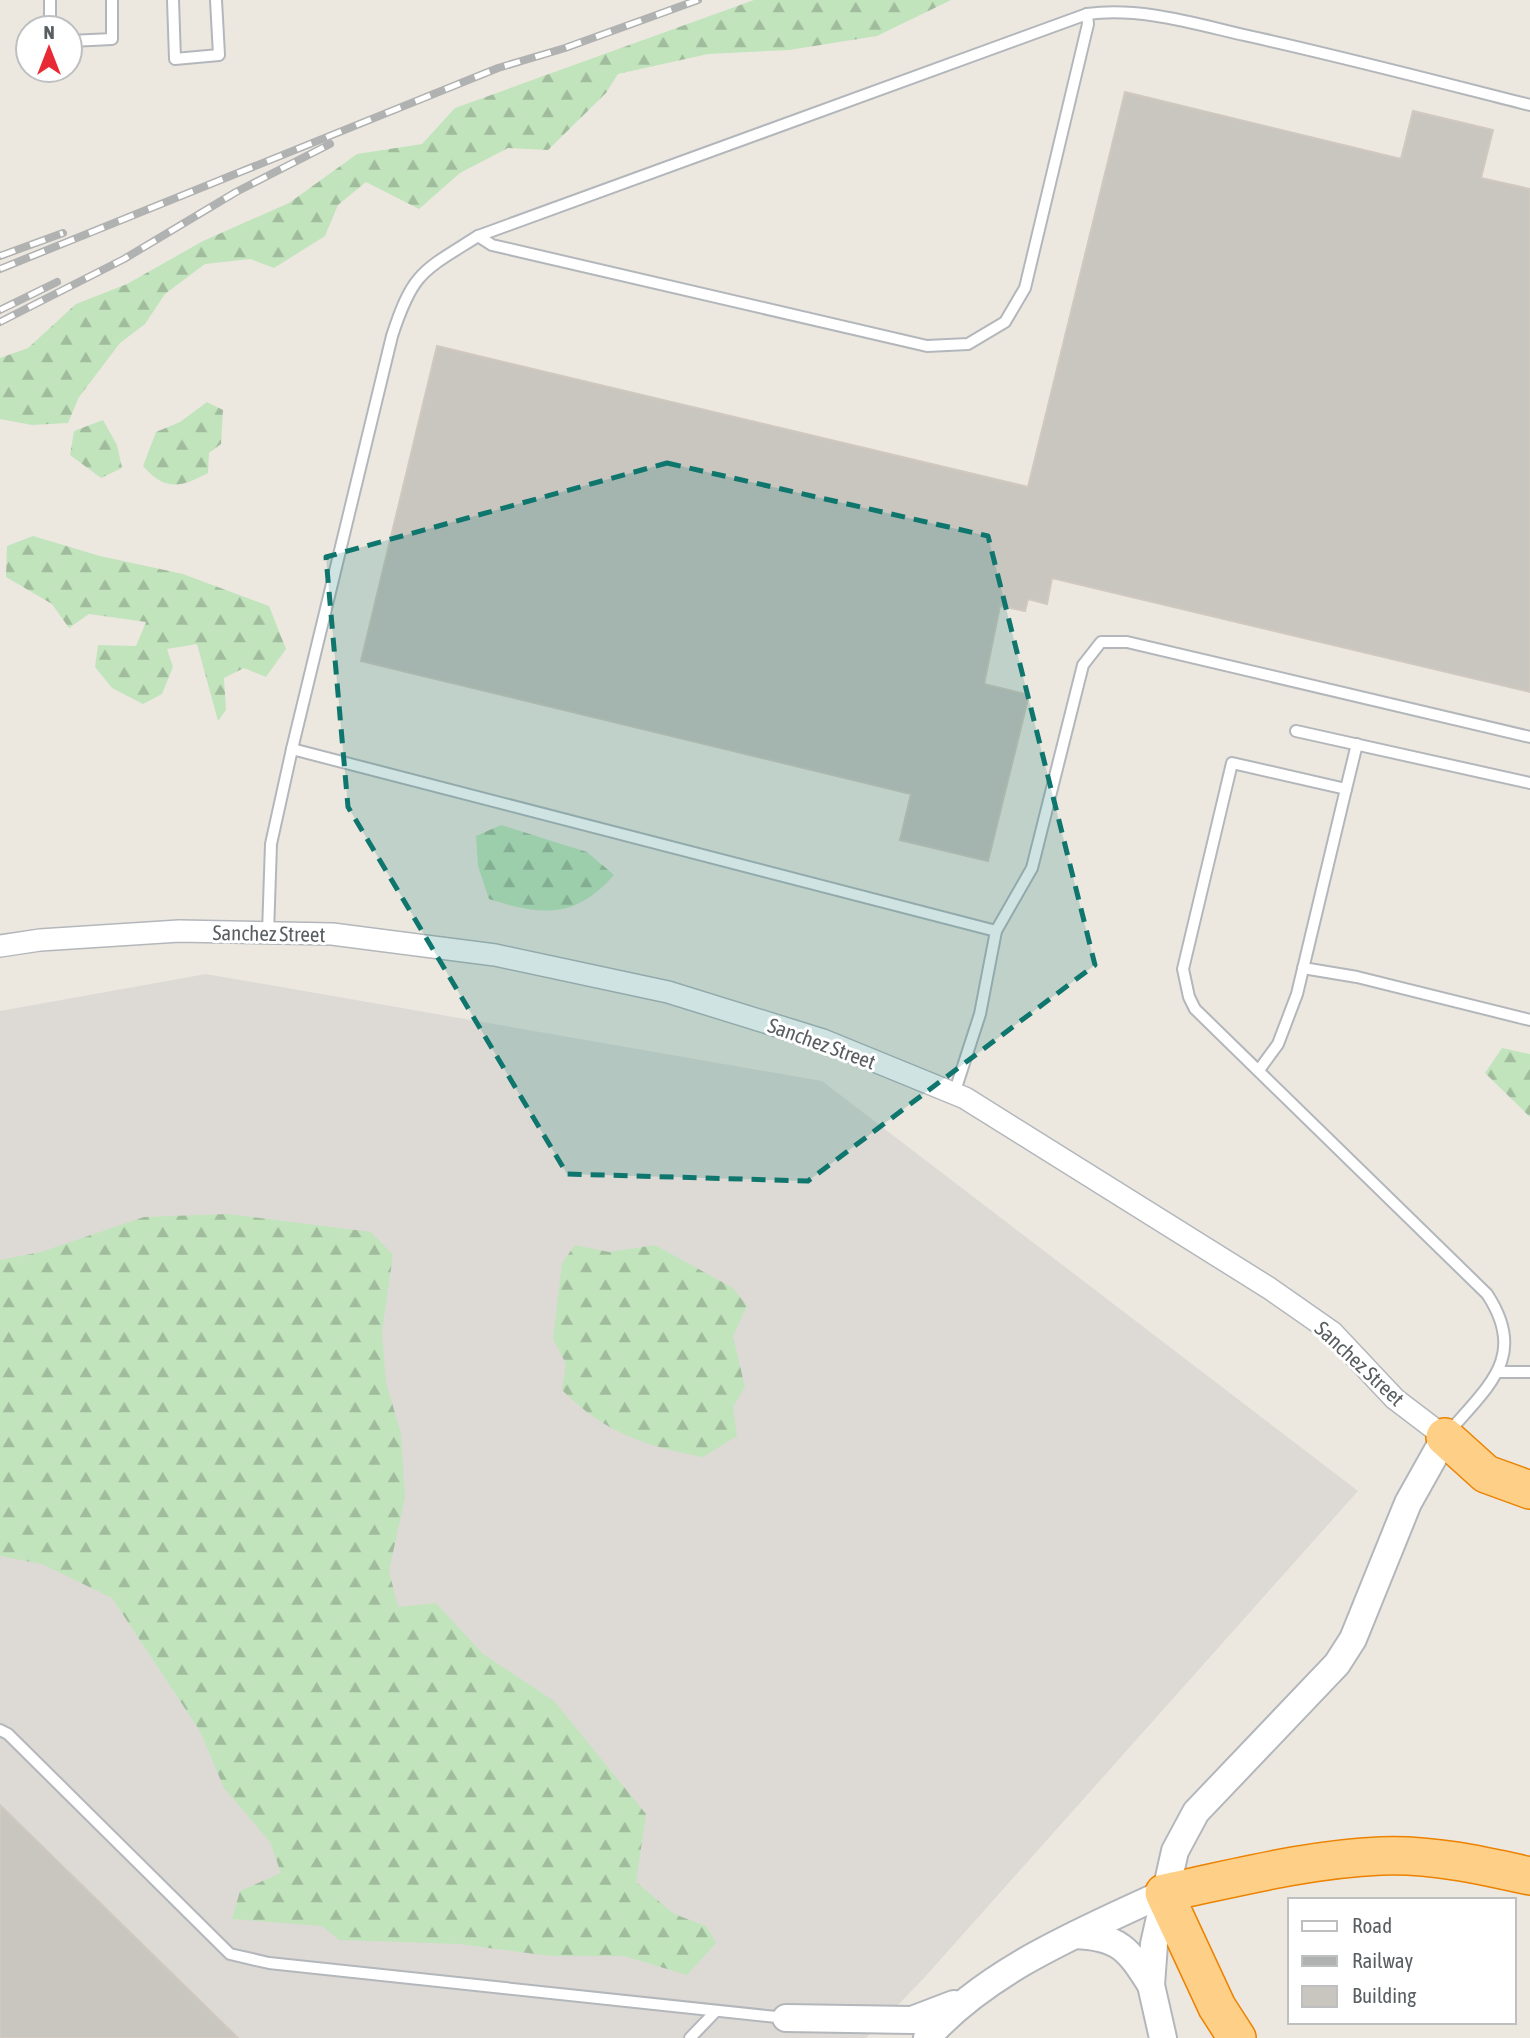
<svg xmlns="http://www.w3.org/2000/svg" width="1530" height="2038" viewBox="0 0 1530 2038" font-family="'Asap Condensed',sans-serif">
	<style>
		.industrial { fill: #dddad5 }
		.forest { fill: url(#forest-firs) }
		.building { fill: #c9c5bf; stroke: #d1c8bf; stroke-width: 2 }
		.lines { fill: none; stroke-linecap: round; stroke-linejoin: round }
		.service-casing { stroke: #b3b7bb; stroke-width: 14 }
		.minor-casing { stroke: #b3b7bb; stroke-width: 24 }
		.tertiary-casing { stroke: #b3b7bb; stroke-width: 30 }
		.motorway-casing { stroke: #ec8200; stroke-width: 40 }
		.service { stroke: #fff; stroke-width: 10 }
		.minor { stroke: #fff; stroke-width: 21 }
		.tertiary { stroke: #fff; stroke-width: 26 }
		.motorway { stroke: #fdcf87; stroke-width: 37 }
		.rail-casing { stroke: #b0b1b1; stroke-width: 8 }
		.rail { stroke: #fff; stroke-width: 5; stroke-dasharray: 16; stroke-linecap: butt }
		.marked { fill: #0f766e; fill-opacity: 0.2; stroke: #0f766e; stroke-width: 5; stroke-dasharray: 14 9; stroke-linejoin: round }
		.labels { text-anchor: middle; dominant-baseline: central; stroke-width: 6; stroke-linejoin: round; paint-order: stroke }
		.street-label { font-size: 21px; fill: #595e61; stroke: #fff }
	</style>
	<defs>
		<pattern id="forest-firs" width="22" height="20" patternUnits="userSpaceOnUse" patternTransform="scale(1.75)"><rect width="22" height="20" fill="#c1e4bc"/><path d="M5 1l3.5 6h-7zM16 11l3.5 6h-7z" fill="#a0bc9c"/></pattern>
	</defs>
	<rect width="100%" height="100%" fill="#ece8e0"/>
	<!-- industrial -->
	<polygon class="industrial" points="206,974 822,1081 1358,1491 924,1978 866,2038 0,2038 0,1011"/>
	<!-- forest -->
	<g class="forest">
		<polygon points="754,0 951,0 877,36 789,50 708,54 618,74 606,93 548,150 508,148 460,173 419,209 366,182 338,205 325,236 274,268 250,259 205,264 165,294 145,324 120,343 79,397 68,423 32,425 0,419 0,358 28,348 76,304 127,284 203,241 289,203 357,154 422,144 455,108"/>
		<path d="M207,402L223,410L221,444L209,453L208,473C180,488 165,491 143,466L156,432L180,422Z"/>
		<polygon points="103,420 117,445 122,468 101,478 70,455 74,431"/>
		<polygon points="33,536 100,556 183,574 269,606 286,649 266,677 244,668 224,678 226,710 218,721 197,644 167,649 173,667 162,694 143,704 112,688 95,667 98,645 136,646 146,622 89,614 69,628 52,604 6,577 7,546"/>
		<path d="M501,825L587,852L614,875C575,919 542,916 489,899L478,866L476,836Z"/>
		<polygon points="1502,1048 1530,1054 1530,1117 1485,1073"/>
		<polygon points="228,1214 371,1232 393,1255 382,1332 386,1382 401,1434 405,1497 389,1571 398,1607 436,1603 483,1654 554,1701 646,1814 636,1882 674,1914 706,1926 716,1943 687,1975 624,1956 551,1956 459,1944 339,1940 322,1926 232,1919 240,1891 281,1873 270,1842 224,1788 200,1731 112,1598 42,1564 0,1556 0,1260 41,1252 144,1217"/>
		<path d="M575,1245L609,1252L655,1245L733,1288L747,1306L733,1336L745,1387L733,1407L737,1436L703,1457C645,1446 605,1433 562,1390L566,1364L553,1339L562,1263Z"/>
	</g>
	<!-- building -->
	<g class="building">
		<polygon points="1125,92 1401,159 1413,111 1493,130 1481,178 1530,189 1530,692 1052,578 1047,604 1028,599 1025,611 1000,606 984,684 1029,695 988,861 900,840 911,794 361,661 437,346 1028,487"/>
		<polygon points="0,1805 238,2038 0,2038"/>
	</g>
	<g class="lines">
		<!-- service casing -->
		<g class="service-casing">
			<g id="service">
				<polyline points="50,0 50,28"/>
				<polyline points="173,0 175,59 219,55 216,0"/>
				<polyline points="70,41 112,39 112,0"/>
				<polyline points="478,236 1087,14"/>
				<polyline points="1296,731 1530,783"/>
				<path d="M292,749L392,336C413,271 423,271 478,236L492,245L927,346L968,344L1005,322L1025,288L1088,24L1087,14C1140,7 1192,23 1244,35C1340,56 1435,81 1530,105"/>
				<polyline points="1346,789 1357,744"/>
				<polyline points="996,931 1032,868 1083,665 1101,642 1127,642 1530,737"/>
				<polyline points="268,933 271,844 292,749 996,931 980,1014 954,1094"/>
				<polyline points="1303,968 1357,977 1530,1020"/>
				<path d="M1259,1070L1278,1044L1297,994L1346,789L1232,763L1183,969L1189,997L1195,1009L1487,1294C1528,1356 1489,1385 1449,1432"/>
				<polyline points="1498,1372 1530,1372"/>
				<polyline points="0,1730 8,1734 230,1954 269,1963 786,2018"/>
				<polyline points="690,2038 716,2011"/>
			</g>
		</g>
		<!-- minor casing -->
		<g class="minor-casing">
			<polyline id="minor" points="0,946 40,940 179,931 332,934 495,955 668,992 823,1040 965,1098 1269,1288 1332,1332 1395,1399 1445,1437"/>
		</g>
		<!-- tertiary casing -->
		<g class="tertiary-casing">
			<g id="tertiary">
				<path d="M1075,1935C1120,1937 1128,1949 1151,1985"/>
				<polyline points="786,2018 912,2020 954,2004"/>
				<path d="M927,2038C988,1969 1083,1931 1164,1893"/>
				<polyline points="1163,2038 1151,1985 1154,1944 1175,1851 1196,1812 1337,1664 1353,1639 1408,1503 1445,1437 1460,1445"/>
			</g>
		</g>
		<!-- motorway casing -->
		<g class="motorway-casing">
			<g id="motorway">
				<polyline points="1445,1437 1486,1474 1530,1490"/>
				<path d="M1237,2038L1217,2007L1164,1893C1236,1878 1308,1859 1381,1856C1432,1854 1481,1865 1530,1876"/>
			</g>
		</g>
		<!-- service -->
		<use href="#service" class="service"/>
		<!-- minor -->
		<use href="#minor" class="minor"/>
		<!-- tertiary -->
		<use href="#tertiary" class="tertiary"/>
		<!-- motorway -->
		<use href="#motorway" class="motorway"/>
		<!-- rail casing -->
		<g class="rail-casing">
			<g id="rail">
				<polyline points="0,256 63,233"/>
				<polyline points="0,269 498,68 565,48 698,0"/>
				<polyline points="0,310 57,282"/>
				<polyline points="0,322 124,259 236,192 330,144"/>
			</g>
		</g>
		<!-- rail -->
		<use href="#rail" class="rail"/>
	</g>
	<!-- marked area -->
	<path class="marked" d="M667,463L988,536L1095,965L808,1181L567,1174L348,807L326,557Z"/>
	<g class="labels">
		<!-- street labels -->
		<g class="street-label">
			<text transform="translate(269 933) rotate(1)">Sanchez Street</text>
			<text transform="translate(822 1043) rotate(20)">Sanchez Street</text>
			<text transform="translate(1360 1363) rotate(43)">Sanchez Street</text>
		</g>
	</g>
	<!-- legend -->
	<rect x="1288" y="1898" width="228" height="126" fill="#ffffff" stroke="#bdbfc0" stroke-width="2"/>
	<rect x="1302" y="1921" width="35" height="10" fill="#ffffff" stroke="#bdbfc0" stroke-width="2"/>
	<text x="1352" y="1933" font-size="21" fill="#595e61">Road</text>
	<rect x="1302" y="1956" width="35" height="10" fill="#b0b1b1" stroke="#bdbfc0" stroke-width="2"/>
	<text x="1352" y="1968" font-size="21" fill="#595e61">Railway</text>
	<rect x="1302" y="1986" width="35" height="21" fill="#c9c5bf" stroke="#bdbfc0" stroke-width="2"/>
	<text x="1352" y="2003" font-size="21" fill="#595e61">Building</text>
	<!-- north arrow -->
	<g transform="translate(49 49)"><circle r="33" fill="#ffffff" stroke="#bdbfc0" stroke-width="2"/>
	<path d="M0-5L12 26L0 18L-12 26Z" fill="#e82a35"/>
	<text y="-10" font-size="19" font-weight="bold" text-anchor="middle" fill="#595e61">N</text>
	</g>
</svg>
